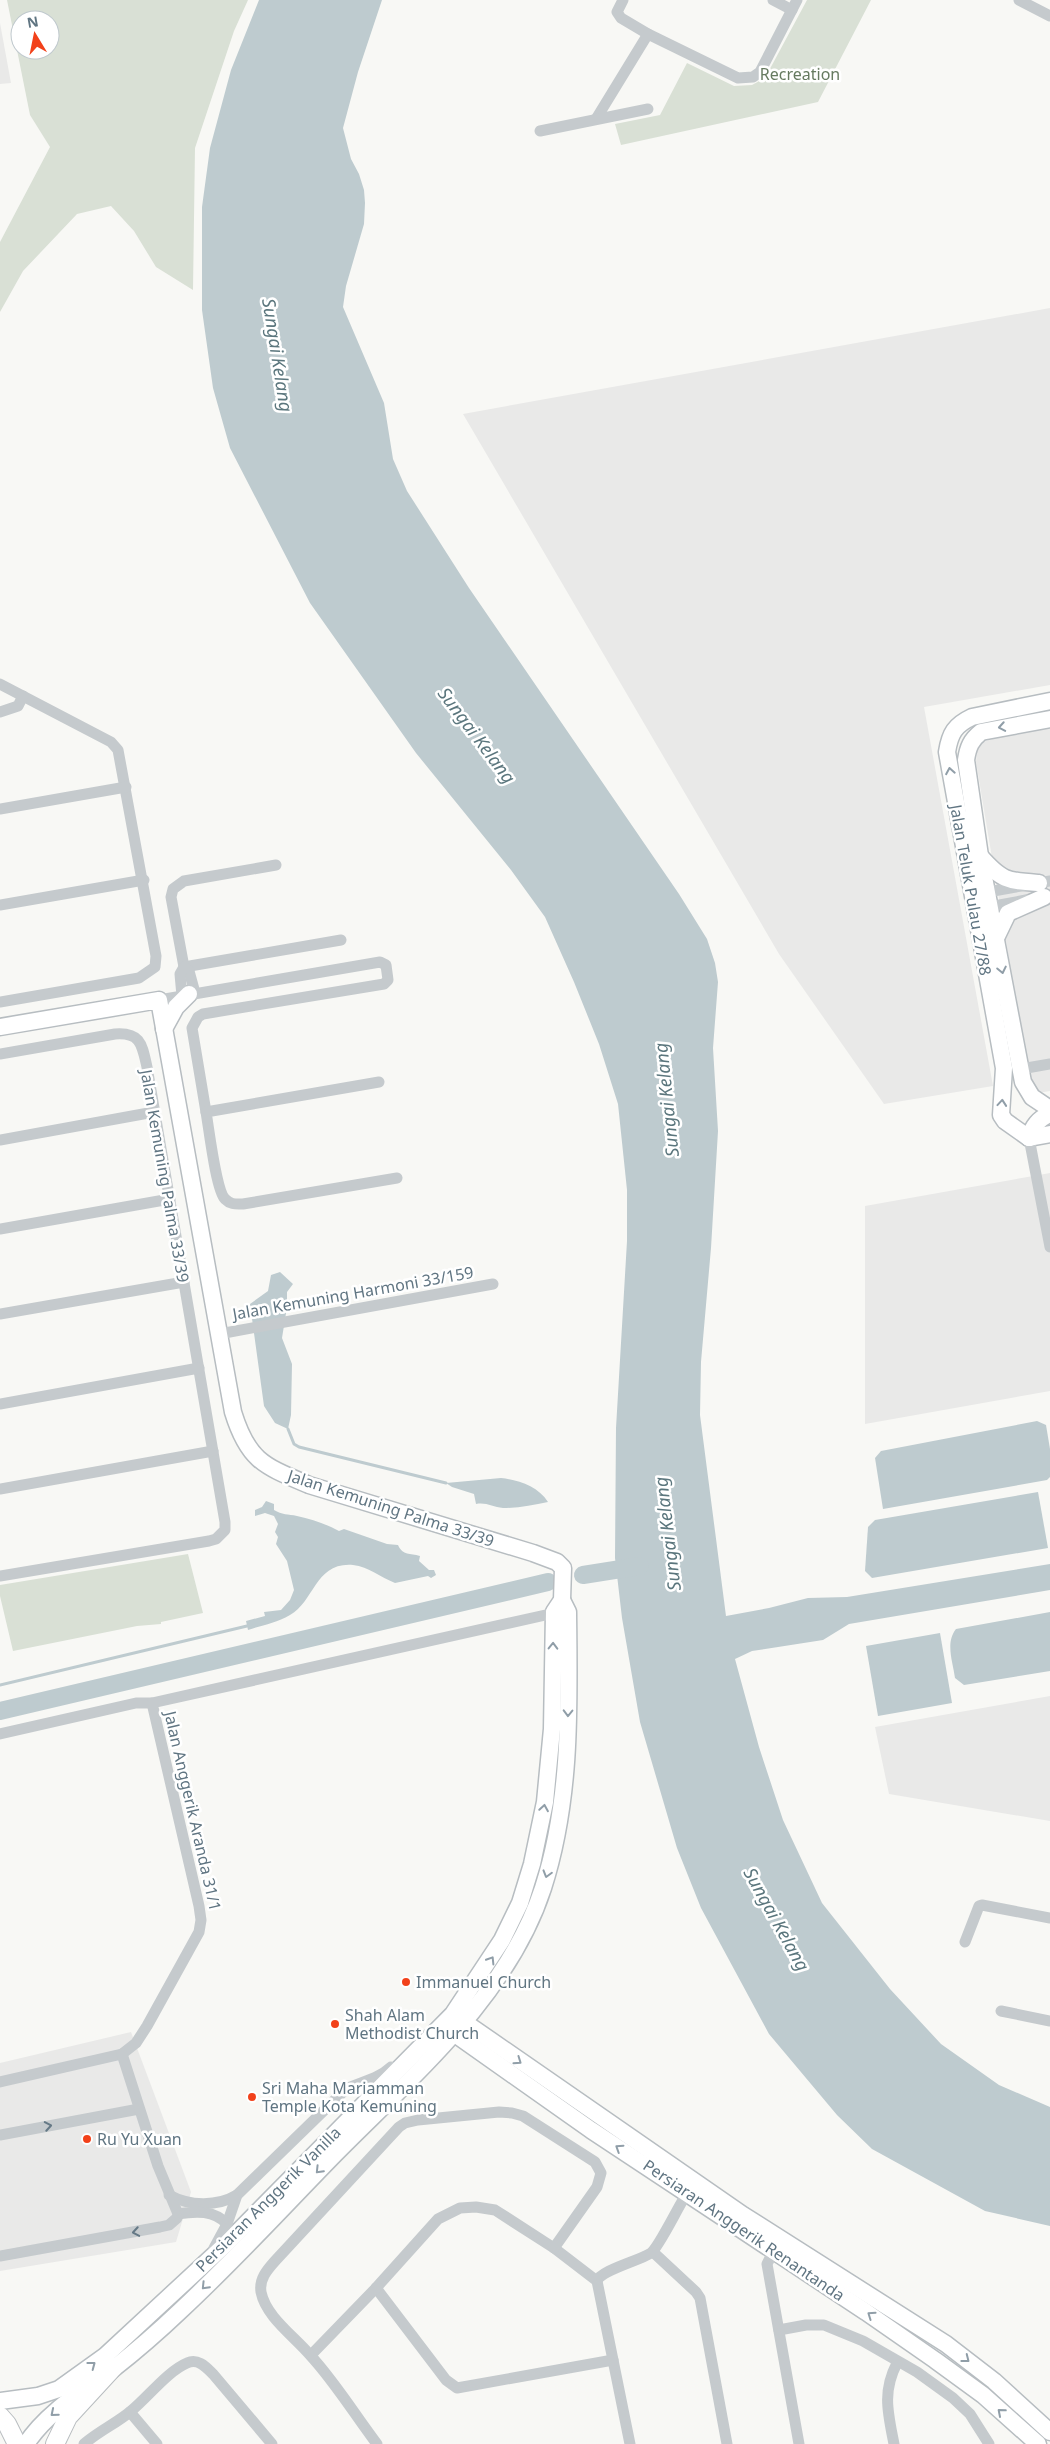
<svg xmlns="http://www.w3.org/2000/svg" width="1050" height="2444" viewBox="0 0 1050 2444" font-family="'Noto Sans',sans-serif">
	<style>
		.built { fill: #e9e9e8 }
		.green { fill: #d9e0d5; fill-rule: evenodd }
		.water { fill: #becbcf }
		.lines { fill: none; stroke-linecap: round; stroke-linejoin: round }
		.stream { stroke: #becbcf; stroke-width: 3 }
		.river { stroke: #becbcf; stroke-width: 18 }
		.secondary-casing { stroke: #b7bdc1; stroke-width: 19 }
		.primary-casing { stroke: #b8bdc0; stroke-width: 20 }
		.street { stroke: #c5cacd; stroke-width: 11 }
		.secondary { stroke: #fff; stroke-width: 16 }
		.primary { stroke: #fff; stroke-width: 18 }
		.oneway { stroke: #909ea8 }
		.oneway2 { stroke: #657986 }
		.poi-dot { fill: #f2411a; stroke: #fff; stroke-width: 2 }
		.labels { text-anchor: middle; dominant-baseline: central; stroke-width: 5; stroke-linejoin: round; paint-order: stroke }
		.park-label { font-size: 16px; fill: #667a60; stroke: #fff }
		.street-label { font-size: 16px; fill: #607582; stroke: #fff }
		.poi-label { font-size: 16px; fill: #607582; stroke: #fff; text-anchor: start }
		.water-label { font-size: 18px; font-style: italic; fill: #5b767d; stroke: #fff }
	</style>
	<rect width="100%" height="100%" fill="#f8f8f5"/>
	<!-- built -->
	<g class="built">
		<polygon points="0,23 11,83 0,84"/>
		<polygon points="1050,308 1050,685 924,707 993,1086 884,1104 779,954 463,414"/>
		<polygon points="1050,728 1050,1091 1038,1093 1030,1085 976,762 977,751 983,742 1000,737"/>
		<polygon points="1050,1173 1050,1391 865,1424 865,1206"/>
		<polygon points="1050,1696 1050,1821 889,1794 875,1727"/>
		<polygon points="131,2032 191,2192 176,2242 0,2271 0,2063"/>
	</g>
	<!-- green -->
	<g class="green">
		<path d="M7,0H248L234,31L195,148L193,290L156,267L134,231L111,206L77,214L23,271L0,312V242L50,147L30,115ZM20,20H50V50H20Z"/>
		<polygon points="807,0 871,0 818,102 621,145 615,124 660,115 687,63 734,86 752,85 765,78"/>
		<polygon points="188,1554 203,1613 161,1622 161,1624 137,1626 13,1651 0,1596 0,1585"/>
	</g>
	<!-- water -->
	<g class="water">
		<polygon points="259,0 382,0 358,72 343,128 351,159 359,174 364,190 365,203 364,224 346,286 343,307 384,403 393,459 407,491 469,588 679,894 707,939 715,963 718,982 713,1048 718,1131 711,1248 701,1362 700,1415 726,1616 769,1608 808,1598 847,1597 1050,1564 1050,1590 849,1624 823,1640 752,1651 735,1659 759,1747 783,1820 822,1903 890,1989 941,2044 999,2085 1050,2107 1050,2226 985,2211 872,2149 837,2115 769,2034 701,1908 677,1848 640,1722 622,1618 615,1558 616,1428 627,1241 627,1190 618,1104 599,1044 574,982 545,917 511,870 416,753 310,603 230,448 213,388 202,310 202,207 210,148 231,70"/>
		<polygon points="280,1272 293,1284 287,1292 287,1307 282,1338 292,1364 291,1415 288,1429 275,1423 264,1406 250,1304 268,1291 271,1275"/>
		<polygon points="1037,1421 1046,1425 1050,1449 1050,1477 1047,1480 883,1509 875,1458 881,1451"/>
		<path d="M501,1478C518,1480 538,1486 548,1502C533,1505 519,1508 503,1508C493,1507 486,1502 476,1504L474,1494L452,1487L446,1483Z"/>
		<polygon points="1038,1492 1048,1548 872,1578 865,1571 868,1527 875,1520"/>
		<path d="M266,1501L274,1504V1510C282,1515 288,1514 297,1516C312,1519 326,1524 339,1531L344,1529L387,1544L398,1545C403,1556 410,1553 420,1556L419,1561L429,1570H434L436,1575L431,1578L428,1576L395,1583C380,1577 369,1567 353,1565C315,1562 315,1601 290,1615C276,1623 263,1625 248,1630L246,1621L265,1616L264,1612L281,1610L290,1600L294,1590L287,1561L276,1544L278,1537L275,1532L278,1524L274,1516L265,1513L255,1516V1510L262,1507Z"/>
		<path d="M1050,1612V1671L964,1685L955,1678C953,1662 945,1643 956,1629Z"/>
		<polygon points="940,1633 952,1703 878,1716 866,1646"/>
	</g>
	<g class="lines">
		<!-- stream -->
		<g class="stream">
			<polyline points="288,1429 294,1444 299,1447 446,1483"/>
			<polyline points="0,1685 247,1626"/>
		</g>
		<!-- river -->
		<g class="river">
			<polyline points="583,1575 640,1566"/>
			<polyline points="0,1711 548,1582"/>
		</g>
		<!-- secondary casing -->
		<g class="secondary-casing">
			<g id="secondary">
				<path d="M1050,719L981,732C971,740 968,747 966,760L980,856L1023,1082L1032,1097L1050,1109"/>
				<path d="M980,856C1002,881 1007,881 1039,883"/>
				<polyline points="996,938 1008,913 1044,897"/>
				<path d="M0,1027L159,1000L233,1412C248,1461 264,1466 309,1485L533,1553L557,1562L563,1568L562,1600L554,1612L552,1729L545,1802L532,1864L520,1903L502,1940L453,2014L227,2243L105,2356L59,2389L38,2396L0,2401"/>
				<polyline points="164,1029 176,1007 189,994"/>
				<path d="M1029,1138L1005,1121L1001,1115L1004,1068L947,752C950,733 955,725 972,717L1050,701"/>
				<path d="M1029,1138C1033,1126 1038,1119 1050,1114"/>
				<polyline points="1029,1138 1050,1134"/>
				<polyline points="457,2017 743,2215 946,2344 994,2381 1050,2432"/>
				<polyline points="445,2027 591,2130 866,2312 935,2360 983,2395 1038,2444"/>
				<path d="M26,2444C48,2411 82,2392 113,2369C136,2351 159,2331 180,2311C234,2261 284,2206 335,2154C413,2075 508,1996 543,1888C572,1798 569,1705 568,1612L562,1600"/>
			</g>
		</g>
		<!-- primary casing -->
		<g class="primary-casing">
			<g id="primary">
				<polyline points="0,2416 7,2424 17,2444"/>
				<polyline points="55,2444 68,2417 114,2367"/>
			</g>
		</g>
		<!-- street -->
		<g class="street">
			<polyline points="623,0 617,12 621,18 648,34 738,78 753,77 760,72 797,0"/>
			<polyline points="773,0 792,10"/>
			<polyline points="1019,0 1050,16"/>
			<polyline points="596,119 648,34"/>
			<polyline points="540,131 648,109"/>
			<polyline points="0,684 111,742 118,750 156,956 155,967 139,978 0,1002"/>
			<polyline points="0,712 18,706 23,696"/>
			<polyline points="0,809 126,787"/>
			<polyline points="982,893 1050,881"/>
			<polyline points="0,905 144,880"/>
			<polyline points="983,908 1026,900"/>
			<polyline points="184,967 341,940"/>
			<polyline points="195,993 189,971 184,967 171,897 173,889 184,881 276,865"/>
			<polyline points="182,996 180,974 184,967"/>
			<polyline points="159,1000 380,962 386,965 388,980 384,984 203,1014 198,1017 192,1028 206,1112"/>
			<path d="M0,1054L115,1034C141,1032 142,1045 147,1067L225,1522V1530L216,1539L209,1541L0,1576"/>
			<polyline points="1021,1069 1050,1064"/>
			<path d="M379,1082L206,1112C209,1129 216,1190 225,1199C231,1205 236,1204 243,1204L397,1178"/>
			<polyline points="1029,1138 1050,1247"/>
			<polyline points="0,1140 154,1112"/>
			<polyline points="0,1229 170,1199"/>
			<polyline points="0,1314 184,1282"/>
			<polyline points="219,1334 493,1284"/>
			<polyline points="0,1404 199,1368"/>
			<polyline points="0,1489 213,1451"/>
			<polyline points="0,1734 136,1703 152,1703"/>
			<polyline points="965,1942 979,1906 982,1905 1050,1918"/>
			<polyline points="1001,2011 1050,2021"/>
			<polyline points="0,2082 122,2054 136,2043 147,2026 199,1932 201,1920 199,1906 152,1703 559,1612"/>
			<polyline points="0,2135 139,2109"/>
			<path d="M169,2195C189,2206 217,2207 237,2195"/>
			<path d="M178,2214C196,2211 214,2210 227,2224"/>
			<path d="M214,2248L227,2224L237,2195L346,2089C362,2081 377,2080 391,2067"/>
			<polyline points="653,2252 696,2292 700,2298 727,2444"/>
			<polyline points="773,2252 767,2264 799,2444"/>
			<polyline points="0,2256 160,2227 169,2225 177,2218 178,2214 158,2166 122,2054"/>
			<path d="M597,2281C601,2270 639,2261 651,2253C660,2246 681,2200 691,2187"/>
			<polyline points="376,2288 446,2380 457,2388 613,2360"/>
			<polyline points="779,2330 806,2325 824,2325 863,2341 917,2372 953,2398 970,2414 989,2444"/>
			<polyline points="311,2355 376,2288 438,2219 460,2208 476,2207 495,2210 554,2248 597,2281 630,2444"/>
			<polyline points="130,2412 157,2444"/>
			<path d="M84,2444C99,2431 117,2423 131,2411C148,2397 168,2371 187,2363C198,2358 206,2367 213,2374L272,2444"/>
			<path d="M377,2444C355,2415 335,2382 310,2355C294,2336 266,2317 261,2292C259,2279 267,2270 275,2261L399,2127L405,2123L418,2120L499,2112L512,2113L523,2116L595,2162L601,2173L597,2187L554,2248"/>
			<path d="M894,2444C888,2413 882,2392 897,2363"/>
		</g>
		<!-- secondary -->
		<use href="#secondary" class="secondary"/>
		<!-- primary -->
		<use href="#primary" class="primary"/>
	</g>
	<!-- one-way arrows -->
	<defs><path id="oneway-chevron" d="M-2-3.5L2.5 0L-2 3.5" fill="none" stroke-width="1.6" stroke-linecap="round" stroke-linejoin="round" transform="scale(1.25)"/></defs>
	<g class="oneway">
		<use href="#oneway-chevron" transform="translate(1002 727) rotate(170)"/>
		<use href="#oneway-chevron" transform="translate(950 771) rotate(-100)"/>
		<use href="#oneway-chevron" transform="translate(1002 970) rotate(78)"/>
		<use href="#oneway-chevron" transform="translate(1002 1103) rotate(-85)"/>
		<use href="#oneway-chevron" transform="translate(553 1646) rotate(-89)"/>
		<use href="#oneway-chevron" transform="translate(568 1713) rotate(91)"/>
		<use href="#oneway-chevron" transform="translate(544 1808) rotate(-81)"/>
		<use href="#oneway-chevron" transform="translate(547 1874) rotate(106)"/>
		<use href="#oneway-chevron" transform="translate(491 1960) rotate(-58)"/>
		<use href="#oneway-chevron" transform="translate(518 2061) rotate(35)"/>
		<use href="#oneway-chevron" transform="translate(619 2148) rotate(-147)"/>
		<use href="#oneway-chevron" transform="translate(319 2170) rotate(134)"/>
		<use href="#oneway-chevron" transform="translate(205 2286) rotate(134)"/>
		<use href="#oneway-chevron" transform="translate(871 2315) rotate(-145)"/>
		<use href="#oneway-chevron" transform="translate(966 2359) rotate(38)"/>
		<use href="#oneway-chevron" transform="translate(92 2365) rotate(-37)"/>
		<use href="#oneway-chevron" transform="translate(1001 2412) rotate(-139)"/>
		<use href="#oneway-chevron" transform="translate(54 2413) rotate(140)"/>
	</g>
	<g class="oneway2">
		<use href="#oneway-chevron" transform="translate(48 2126) rotate(-10)"/>
		<use href="#oneway-chevron" transform="translate(136 2232) rotate(170)"/>
	</g>
	<!-- markers -->
	<g class="poi-dot">
		<circle cx="406" cy="1982" r="5"/>
		<circle cx="335" cy="2024" r="5"/>
		<circle cx="252" cy="2097" r="5"/>
		<circle cx="87" cy="2139" r="5"/>
	</g>
	<g class="labels">
		<!-- park labels -->
		<g class="park-label">
			<text x="800" y="74">Recreation</text>
		</g>
		<!-- street labels -->
		<g class="street-label">
			<text transform="translate(971 890) rotate(80)">Jalan Teluk Pulau 27/88</text>
			<text transform="translate(165 1176) rotate(80)">Jalan Kemuning Palma 33/39</text>
			<text transform="translate(353 1293) rotate(-10)">Jalan Kemuning Harmoni 33/159</text>
			<text transform="translate(391 1508) rotate(18)">Jalan Kemuning Palma 33/39</text>
			<text transform="translate(193 1811) rotate(77)">Jalan Anggerik Aranda 31/1</text>
			<text transform="translate(268 2199) rotate(-45)">Persiaran Anggerik Vanilla</text>
			<text transform="translate(744 2230) rotate(34)">Persiaran Anggerik Renantanda</text>
		</g>
		<!-- poi labels -->
		<g class="poi-label">
			<text x="416" y="1982">Immanuel Church</text>
			<text x="345" y="2015">Shah Alam<tspan x="345" dy="18">Methodist Church</tspan></text>
			<text x="262" y="2088">Sri Maha Mariamman<tspan x="262" dy="18">Temple Kota Kemuning</tspan></text>
			<text x="97" y="2139">Ru Yu Xuan</text>
		</g>
		<!-- water labels -->
		<g class="water-label">
			<text transform="translate(278 355) rotate(81)">Sungai Kelang</text>
			<text transform="translate(477 735) rotate(53)">Sungai Kelang</text>
			<text transform="translate(666 1100) rotate(-96)">Sungai Kelang</text>
			<text transform="translate(667 1534) rotate(-97)">Sungai Kelang</text>
			<text transform="translate(777 1919) rotate(61)">Sungai Kelang</text>
		</g>
	</g>
	<!-- north arrow -->
	<g transform="translate(35 35) rotate(350)"><circle r="24" fill="#ffffff" stroke="#bfc8cd"/>
	<path d="M0-4L9 19L0 12L-9 19Z" fill="#f2411a"/>
	<text y="-8" font-size="14" font-weight="bold" text-anchor="middle" fill="#607582">N</text>
	</g>
</svg>
